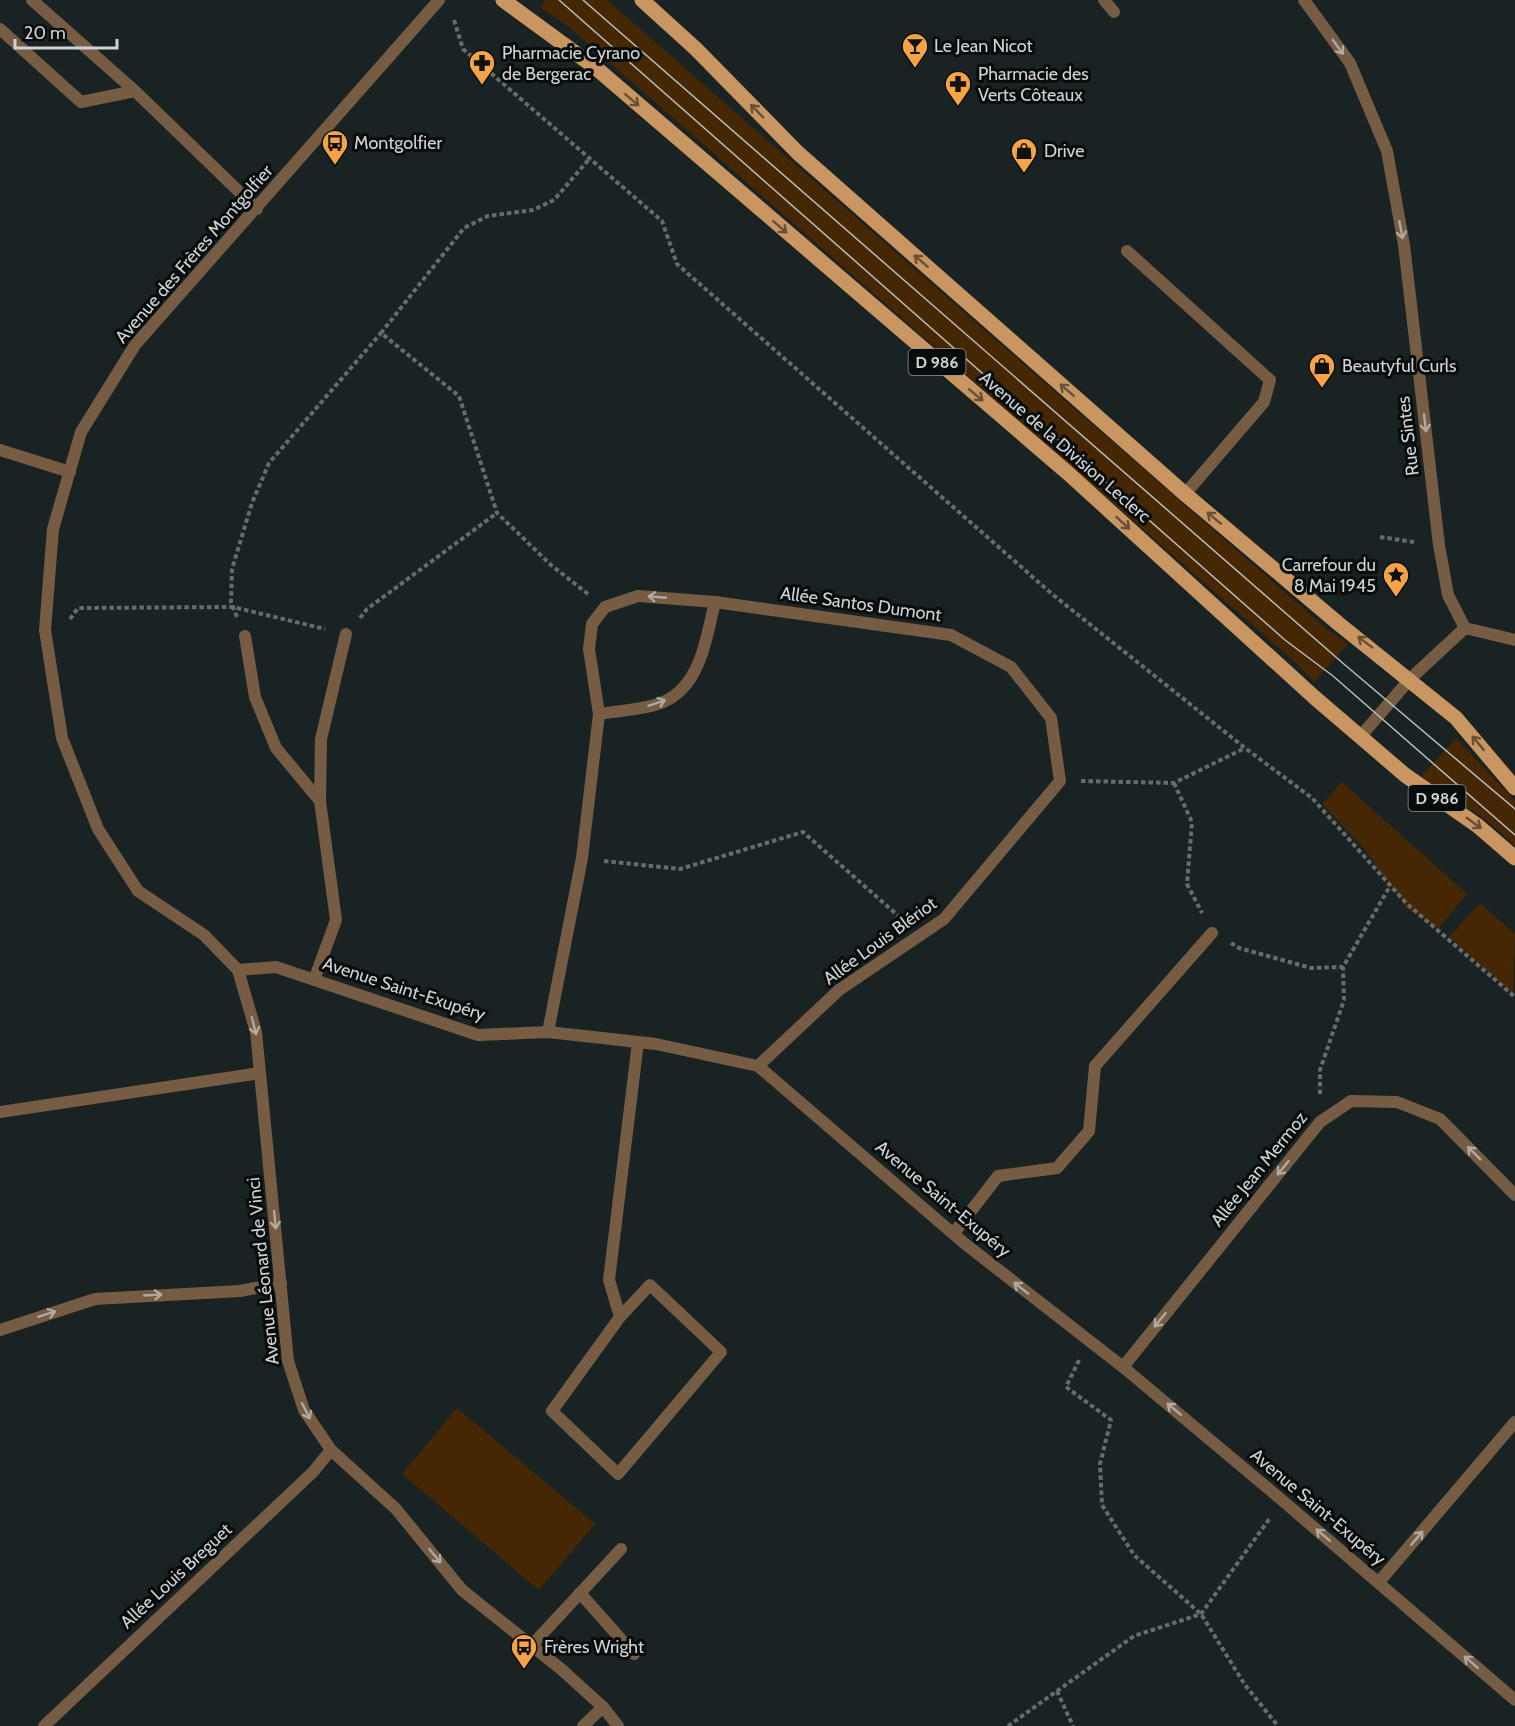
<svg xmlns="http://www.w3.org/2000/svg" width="1515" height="1726" viewBox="0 0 1515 1726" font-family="Cabin,sans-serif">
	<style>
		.green { fill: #452703 }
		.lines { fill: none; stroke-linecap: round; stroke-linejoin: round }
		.path { stroke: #656c6c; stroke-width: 4; stroke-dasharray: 4.5 3; stroke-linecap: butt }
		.service { stroke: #755c43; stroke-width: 12 }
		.minor { stroke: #755c43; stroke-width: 12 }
		.primary { stroke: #c99560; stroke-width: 15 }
		.tram { stroke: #b8bdbd; stroke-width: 1.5 }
		.oneway { stroke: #afa9a1 }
		.oneway2 { stroke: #685036 }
		.labels { text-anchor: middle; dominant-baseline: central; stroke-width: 6; stroke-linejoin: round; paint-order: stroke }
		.shield { fill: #080c0c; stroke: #939797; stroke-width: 1.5 }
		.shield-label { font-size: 16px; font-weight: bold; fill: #ced3d3 }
		.poi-label { font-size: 18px; fill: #ced3d3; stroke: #080c0c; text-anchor: start }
		.street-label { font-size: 18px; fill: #ced3d3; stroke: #080c0c }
	</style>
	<rect width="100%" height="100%" fill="#1a2323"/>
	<!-- green -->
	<g class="green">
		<polygon points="546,0 607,0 1328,630 1348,644 1314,682 1296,663 569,27 540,7"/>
		<polygon points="1456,738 1515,801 1515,846 1485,819 1420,778"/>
		<polygon points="1342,782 1467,894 1438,929 1407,908 1363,847 1322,804"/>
		<polygon points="1480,903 1515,934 1513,994 1449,937"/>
		<polygon points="457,1408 595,1524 539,1590 402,1474"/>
	</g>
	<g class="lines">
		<!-- path -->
		<g class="path">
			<polyline points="454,20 463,49 662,221 677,264 1052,594 1245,748 1312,798 1406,903 1515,997"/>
			<polyline points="1380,537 1414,542"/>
			<polyline points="588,594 551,565 497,513 459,396 381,333 464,228 488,216 533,210 554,200 590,158"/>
			<polyline points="237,617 231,602 232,569 252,503 269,463 381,333"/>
			<polyline points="360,618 367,609 497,513"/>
			<polyline points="70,619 78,608 233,607 325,629"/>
			<polyline points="1081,781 1174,783 1245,748"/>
			<polyline points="1174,783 1192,822 1187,884 1202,913"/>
			<polyline points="604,861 680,869 803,832 903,920"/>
			<polyline points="1231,943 1239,948 1311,968 1343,967 1390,886"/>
			<polyline points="1320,1094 1320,1070 1344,1000 1343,967"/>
			<polyline points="1079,1360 1066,1387 1111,1420 1100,1464 1102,1505 1134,1555 1201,1614 1245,1685 1278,1726"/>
			<polyline points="1057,1691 1073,1726"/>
			<polyline points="1008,1726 1134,1636 1201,1614 1270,1518"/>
		</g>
		<!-- service -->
		<g class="service">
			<polyline points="1104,0 1114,12"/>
			<polyline points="1127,251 1270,380 1264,402 1185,494"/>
			<polyline points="0,450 70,472"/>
			<polyline points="245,636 255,697 276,748 320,801"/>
			<polyline points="314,980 336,920 320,801 321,739 346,634"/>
			<polyline points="0,1112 260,1073"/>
			<polyline points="954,1233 998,1176 1057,1168 1089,1131 1095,1066 1212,933"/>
			<polygon points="650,1285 721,1352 618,1474 552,1411 620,1317"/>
			<polyline points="620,1317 609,1280 638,1042"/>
			<polyline points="580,1593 634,1654"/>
			<polyline points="532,1645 621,1549"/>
		</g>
		<!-- minor -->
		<g class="minor">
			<polyline points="32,0 135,91 257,209"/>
			<polyline points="439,0 135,345 81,432 53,529 45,630 62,738 98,829 138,891 204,935 238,970 256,1032 288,1361 304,1410 331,1450 396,1509 462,1590 561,1669 603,1707 618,1726"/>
			<polyline points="1304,0 1350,63 1387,151 1404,245 1439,545 1448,595 1465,628"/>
			<polyline points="0,29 81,102 135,91"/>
			<polyline points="1465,628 1515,640"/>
			<path d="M599,714C617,711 637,710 655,705C700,692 705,642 715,602"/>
			<polyline points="1360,737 1410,679 1465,628"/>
			<polyline points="238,970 276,967 478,1035 548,1032 656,1044 758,1066 964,1243 1123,1367 1283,1501 1515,1700"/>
			<polyline points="548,1032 582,858 599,714 589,649 592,624 605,607 638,596 715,602 951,635 1011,667 1051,718 1060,781 944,919 839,990 758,1066"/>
			<polyline points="0,1330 95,1299 240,1291 281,1283"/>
			<polyline points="1123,1367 1320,1122 1351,1101 1397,1102 1440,1119 1515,1195"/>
			<polyline points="1379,1582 1515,1422"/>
			<polyline points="44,1726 313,1472 331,1450"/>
			<polyline points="583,1726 603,1707"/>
		</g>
		<!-- primary -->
		<g class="primary">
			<polyline points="503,0 596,68 1069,474 1314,697 1405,775 1478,826 1515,858"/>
			<polyline points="642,0 696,49 798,153 1185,494 1339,624 1456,718 1515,788"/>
		</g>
		<!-- tram -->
		<g class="tram">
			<polyline points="559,0 1285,640 1333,676 1515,835"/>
			<polyline points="583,0 1345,665 1515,809"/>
		</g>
	</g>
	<!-- one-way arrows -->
	<defs><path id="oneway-shaft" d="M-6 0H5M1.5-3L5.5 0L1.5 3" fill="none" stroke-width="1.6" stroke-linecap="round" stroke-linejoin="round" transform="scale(1.5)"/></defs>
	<g class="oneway">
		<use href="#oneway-shaft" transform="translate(1338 47) rotate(54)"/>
		<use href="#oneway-shaft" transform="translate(1401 230) rotate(79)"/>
		<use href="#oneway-shaft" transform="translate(1425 423) rotate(83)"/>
		<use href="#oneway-shaft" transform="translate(657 597) rotate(-175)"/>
		<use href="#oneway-shaft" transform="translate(657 703) rotate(-19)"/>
		<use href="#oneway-shaft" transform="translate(254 1026) rotate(76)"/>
		<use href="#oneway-shaft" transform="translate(1474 1153) rotate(-135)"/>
		<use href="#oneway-shaft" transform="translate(1283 1168) rotate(129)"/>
		<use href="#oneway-shaft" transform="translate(275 1220) rotate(84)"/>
		<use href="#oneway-shaft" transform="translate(1021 1288) rotate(-142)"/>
		<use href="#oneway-shaft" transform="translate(153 1295) rotate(-3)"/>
		<use href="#oneway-shaft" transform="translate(47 1314) rotate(-18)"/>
		<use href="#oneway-shaft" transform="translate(1160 1320) rotate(129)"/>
		<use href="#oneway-shaft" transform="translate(1174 1409) rotate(-140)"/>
		<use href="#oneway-shaft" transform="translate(306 1411) rotate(63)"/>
		<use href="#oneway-shaft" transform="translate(1323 1535) rotate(-140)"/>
		<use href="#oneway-shaft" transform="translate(1417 1538) rotate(-50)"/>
		<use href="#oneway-shaft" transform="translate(435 1556) rotate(51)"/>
		<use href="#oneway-shaft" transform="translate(1471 1662) rotate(-139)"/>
	</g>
	<g class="oneway2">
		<use href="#oneway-shaft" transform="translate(632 100) rotate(41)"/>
		<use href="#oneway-shaft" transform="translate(757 111) rotate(-134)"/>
		<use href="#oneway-shaft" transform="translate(780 227) rotate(41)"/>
		<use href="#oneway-shaft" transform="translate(921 261) rotate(-139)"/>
		<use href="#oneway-shaft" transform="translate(1067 390) rotate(-139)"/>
		<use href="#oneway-shaft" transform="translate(976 395) rotate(40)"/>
		<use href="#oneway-shaft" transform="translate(1214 518) rotate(-140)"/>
		<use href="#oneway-shaft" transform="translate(1123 523) rotate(42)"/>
		<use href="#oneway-shaft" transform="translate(1365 642) rotate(-143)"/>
		<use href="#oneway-shaft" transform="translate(1478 743) rotate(-130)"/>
		<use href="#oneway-shaft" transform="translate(1474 823) rotate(36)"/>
	</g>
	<!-- icons -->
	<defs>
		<g id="bar-pin" transform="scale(1.35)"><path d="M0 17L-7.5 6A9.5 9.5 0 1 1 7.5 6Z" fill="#f5a346" stroke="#080c0c"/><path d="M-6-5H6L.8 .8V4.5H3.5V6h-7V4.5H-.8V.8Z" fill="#111"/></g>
		<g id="pharmacy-pin" transform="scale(1.35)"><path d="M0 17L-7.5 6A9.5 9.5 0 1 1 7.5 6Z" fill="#f5a346" stroke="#080c0c"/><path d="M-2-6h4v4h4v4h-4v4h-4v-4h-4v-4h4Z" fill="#111"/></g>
		<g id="bus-pin" transform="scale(1.35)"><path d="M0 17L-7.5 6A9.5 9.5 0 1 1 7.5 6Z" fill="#f5a346" stroke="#080c0c"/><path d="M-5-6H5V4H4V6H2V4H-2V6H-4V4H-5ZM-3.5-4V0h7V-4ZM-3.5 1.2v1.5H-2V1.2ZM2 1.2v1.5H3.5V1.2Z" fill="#111"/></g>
		<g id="shop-pin" transform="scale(1.35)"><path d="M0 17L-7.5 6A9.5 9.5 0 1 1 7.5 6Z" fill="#f5a346" stroke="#080c0c"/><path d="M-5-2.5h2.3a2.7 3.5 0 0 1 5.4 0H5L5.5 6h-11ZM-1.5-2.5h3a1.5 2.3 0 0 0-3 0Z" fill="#111"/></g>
		<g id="sight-pin" transform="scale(1.35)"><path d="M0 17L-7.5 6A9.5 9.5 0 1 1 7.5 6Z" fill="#f5a346" stroke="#080c0c"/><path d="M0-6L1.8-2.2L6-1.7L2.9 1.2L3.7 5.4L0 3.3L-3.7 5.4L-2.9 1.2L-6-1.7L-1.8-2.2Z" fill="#111"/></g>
	</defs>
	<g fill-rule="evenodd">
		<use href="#bar-pin" x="915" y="46"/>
		<use href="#pharmacy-pin" x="482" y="63"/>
		<use href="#pharmacy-pin" x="958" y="84"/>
		<use href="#bus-pin" x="335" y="143"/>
		<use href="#shop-pin" x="1024" y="151"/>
		<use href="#shop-pin" x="1322" y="366"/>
		<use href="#sight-pin" x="1396" y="575"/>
		<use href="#bus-pin" x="524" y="1647"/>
	</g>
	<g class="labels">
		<!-- shield labels -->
		<g class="shield">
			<rect x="908.5" y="349" width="57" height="26" rx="4.5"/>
			<rect x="1408.5" y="785" width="57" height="26" rx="4.5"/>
		</g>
		<g class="shield-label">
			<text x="937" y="362">D 986</text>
			<text x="1437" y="798">D 986</text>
		</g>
		<!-- poi labels -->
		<g class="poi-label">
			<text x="934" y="46">Le Jean Nicot</text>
			<text x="502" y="53">Pharmacie Cyrano<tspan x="502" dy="21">de Bergerac</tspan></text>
			<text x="978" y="74">Pharmacie des<tspan x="978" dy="21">Verts Côteaux</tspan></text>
			<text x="354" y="143">Montgolfier</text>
			<text x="1044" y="151">Drive</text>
			<text x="1342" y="366">Beautyful Curls</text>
			<text x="1376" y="565" text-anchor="end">Carrefour du<tspan x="1376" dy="21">8 Mai 1945</tspan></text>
			<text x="544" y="1647">Frères Wright</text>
		</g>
		<!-- street labels -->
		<g class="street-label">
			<text transform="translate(194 254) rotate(-49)">Avenue des Frères Montgolfier</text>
			<text transform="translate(1408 436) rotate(-97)">Rue Sintes</text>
			<text transform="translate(1065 447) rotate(41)">Avenue de la Division Leclerc</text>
			<text transform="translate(861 604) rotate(8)">Allée Santos Dumont</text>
			<text transform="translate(880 941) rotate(-36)">Allée Louis Blériot</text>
			<text transform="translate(404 989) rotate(18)">Avenue Saint-Exupéry</text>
			<text transform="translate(1259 1169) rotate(-51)">Allée Jean Mermoz</text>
			<text transform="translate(943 1199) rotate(40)">Avenue Saint-Exupéry</text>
			<text transform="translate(263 1271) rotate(-96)">Avenue Léonard de Vinci</text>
			<text transform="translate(1318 1507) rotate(40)">Avenue Saint-Exupéry</text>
			<text transform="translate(176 1576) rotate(-43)">Allée Louis Breguet</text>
		</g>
	</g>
	<!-- scale -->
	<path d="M15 39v9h102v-9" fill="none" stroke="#ced3d3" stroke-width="3"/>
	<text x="24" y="39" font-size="18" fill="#ced3d3" stroke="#080c0c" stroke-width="4.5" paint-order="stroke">20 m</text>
</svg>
